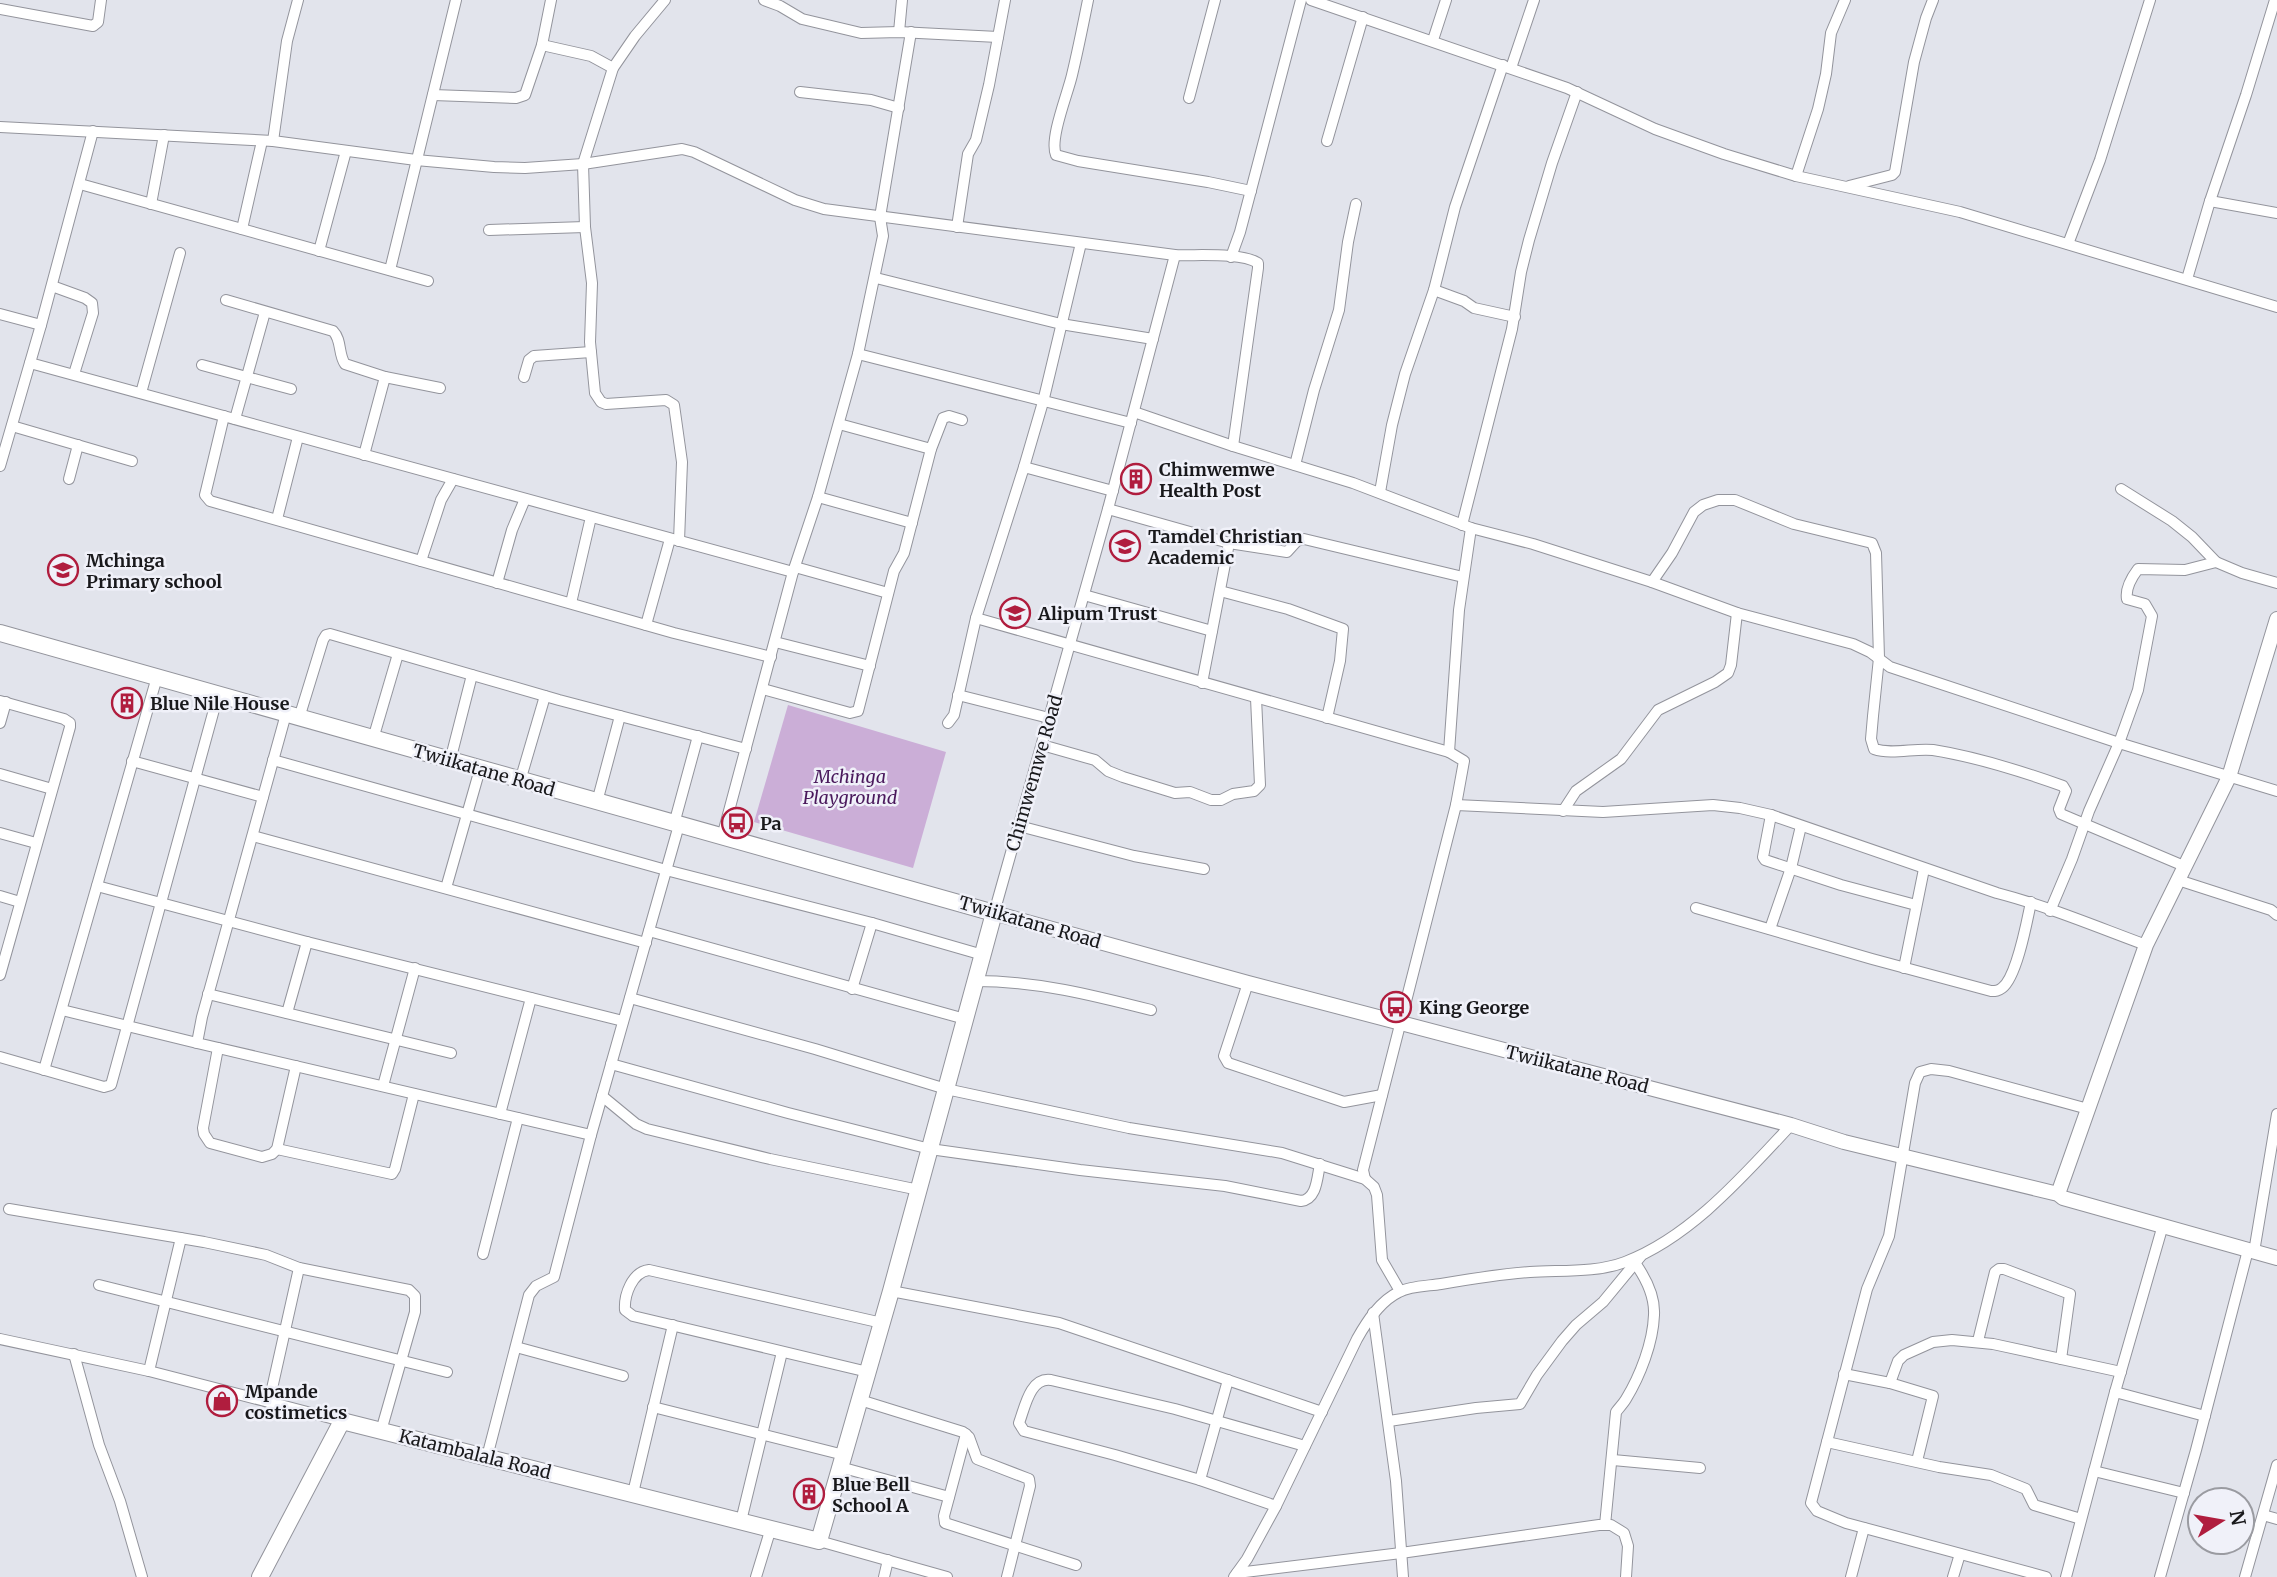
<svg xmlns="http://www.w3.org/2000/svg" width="2277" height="1577" viewBox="0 0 2277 1577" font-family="Merriweather,serif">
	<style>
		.green { fill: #cbaed7 }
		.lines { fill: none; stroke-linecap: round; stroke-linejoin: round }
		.minor-casing { stroke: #93949c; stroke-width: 12 }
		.tertiary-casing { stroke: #93949c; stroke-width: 16 }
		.secondary-casing { stroke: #93949c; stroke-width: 18 }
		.minor { stroke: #fff; stroke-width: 10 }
		.tertiary { stroke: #fff; stroke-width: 14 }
		.secondary { stroke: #fff; stroke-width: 16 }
		.labels { text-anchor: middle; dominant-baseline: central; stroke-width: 5; stroke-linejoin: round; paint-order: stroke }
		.poi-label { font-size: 18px; font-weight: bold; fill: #19191c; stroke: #f0f1f9; text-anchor: start }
		.street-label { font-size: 18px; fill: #19191c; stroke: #f0f1f9 }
		.park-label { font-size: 18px; font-style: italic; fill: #4a195c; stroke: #f0f1f9 }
	</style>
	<rect width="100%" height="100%" fill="#e2e4ec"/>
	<!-- green -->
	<polygon class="green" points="788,705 946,752 913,868 754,822"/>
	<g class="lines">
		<!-- minor casing -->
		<g class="minor-casing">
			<g id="minor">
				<polyline points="665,0 635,36 613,68 583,164 585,227 592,283 590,342 595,393 601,402 606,404 666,400 674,405 682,462 679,541"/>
				<polyline points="764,0 780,6 802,19 861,33 899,32 998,37"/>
				<path d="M1088,0C1083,25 1078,50 1072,75C1068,93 1049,139 1056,155L1078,161L1208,182L1251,191"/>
				<polyline points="1311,0 1567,88 1655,129 1724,154 1796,176 1960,212 2277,307"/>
				<polyline points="0,9 93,26 98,22 101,0"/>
				<polyline points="899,32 902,0"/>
				<polyline points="1433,40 1446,0"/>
				<polyline points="542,45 591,56 613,68"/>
				<polyline points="1511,68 1534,0"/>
				<polyline points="800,92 871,100 899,108"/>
				<polyline points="433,95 516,98 525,95 542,45 551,0"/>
				<polyline points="1189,98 1215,0"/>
				<path d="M0,127L273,141L416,160L494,167L525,168L583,164L682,149L694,152L795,200L824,209L1175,255C1197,256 1240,252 1258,263V268L1233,446"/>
				<polyline points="273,141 287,41 298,0"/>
				<polyline points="1327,141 1363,17"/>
				<polyline points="1796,176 1818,109 1826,74 1831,33 1845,0"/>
				<polyline points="80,184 428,281"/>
				<polyline points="1849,186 1892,175 1895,172 1914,62 1926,18 1933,0"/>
				<polyline points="2210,201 2277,213"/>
				<polyline points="151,204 164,135"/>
				<polyline points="957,227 968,154 976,140 989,85 1005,0"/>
				<polyline points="242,229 262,141"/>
				<polyline points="489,230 585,227"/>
				<polyline points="2068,244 2100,160 2150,0"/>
				<polyline points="319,251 346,151"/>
				<polyline points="1231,257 1240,232 1301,0"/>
				<polyline points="390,270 456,0"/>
				<polyline points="876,278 1061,324 1153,339"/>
				<polyline points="2187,279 2210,201 2246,95 2275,0"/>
				<polyline points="52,286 85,298 92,303 93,313 74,374"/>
				<polyline points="1434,290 1464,301 1474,308 1515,317"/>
				<path d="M226,300L333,331C342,340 338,354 345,364L385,377"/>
				<polyline points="0,314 41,325"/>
				<polyline points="858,354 1131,423"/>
				<polyline points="30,363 793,572"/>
				<polyline points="202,365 291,389"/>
				<polyline points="524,377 529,360 534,356 591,352"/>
				<polyline points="141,393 180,253"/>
				<polyline points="1134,412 1233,446 1353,483 1471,528 1533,544 1652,582 1737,613 1853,644 1870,652 1890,667 1905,672 2119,743 2277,791"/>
				<polyline points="224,416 206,491 205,495 210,501 674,633 771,657"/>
				<polyline points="235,419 265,312"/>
				<polyline points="839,424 931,449"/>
				<polyline points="12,426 132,461"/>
				<polyline points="364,455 385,377 440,388"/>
				<polyline points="1295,465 1314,390 1339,310 1348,242 1356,204"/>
				<polyline points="0,466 41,325 93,131"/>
				<polyline points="1024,467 1043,402 1081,243"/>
				<polyline points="69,479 78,445"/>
				<polyline points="2121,489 2172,521 2192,537 2216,562 2242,573 2277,583"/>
				<polyline points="1380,492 1392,425 1405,374 1434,290 1455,207 1503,65"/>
				<polyline points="818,497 912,523"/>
				<polyline points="1108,509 1229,543 1287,552 1297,541 1304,539 1463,577"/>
				<polyline points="277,519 298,437"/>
				<polyline points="1462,525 1512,329 1521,272 1529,240 1552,163 1577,92"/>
				<polyline points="421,561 441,500 453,479"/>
				<polyline points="795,567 888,593"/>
				<path d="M1652,582L1672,553L1694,512L1703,505L1718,500H1735L1794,524L1872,543L1876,553L1879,658L1873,716L1871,739L1874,749C1892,755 1914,748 1933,750C1977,757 2021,771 2063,786L2066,791L2059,809L2061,814L2184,866"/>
				<polyline points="497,583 512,530 525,499"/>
				<polyline points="1220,591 1288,609 1343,629 1340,661 1327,718"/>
				<polyline points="1084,595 1212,631"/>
				<polyline points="571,603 591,517"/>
				<polyline points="976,618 1449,752 1464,761 1456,805 1363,1170 1365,1179"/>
				<polyline points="646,625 670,539"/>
				<polyline points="775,642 870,666"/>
				<polyline points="1202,683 1229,543"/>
				<polyline points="763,689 850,713 858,711 894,571 904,553 931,449 943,418 949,416 962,420"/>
				<polyline points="958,695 1049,718"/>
				<polyline points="0,701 64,719 70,723 70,727 0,975"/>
				<polyline points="286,714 202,1017 197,1043 591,1135 679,825"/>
				<polyline points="299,718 323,640 326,635 330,634 559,700 746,749"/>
				<polyline points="0,723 6,702"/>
				<polyline points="948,723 954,715 976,618 1024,467 1113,491"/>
				<polyline points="373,739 398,654"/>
				<polyline points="1042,745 1095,760 1108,771 1123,777 1175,793 1190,792 1211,800 1221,800 1233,794 1254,791 1260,785 1256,698"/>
				<polyline points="1449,752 1459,610 1471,528"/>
				<polyline points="273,760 666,870 872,923 983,955"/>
				<polyline points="132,761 263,797"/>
				<polyline points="450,761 472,675"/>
				<polyline points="0,774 52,789"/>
				<polyline points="520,781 545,696"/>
				<polyline points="597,802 620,716"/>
				<path d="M1456,805L1603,812L1713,805L1740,808L1771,815L1997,893C2047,906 2097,927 2146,945"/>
				<polyline points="1563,811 1576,791 1621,759 1658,710 1715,682 1728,673 1731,665 1737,613"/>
				<polyline points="1771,815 1763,857 1765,860 1841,885 1916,905"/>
				<polyline points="674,824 698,736"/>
				<polyline points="1019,826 1134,856 1204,869"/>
				<polyline points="0,833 36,843"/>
				<polyline points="253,836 646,943"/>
				<polyline points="722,837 793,572 818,497 858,354 883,236 880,217 911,32"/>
				<polyline points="2178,880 2271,910 2277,915"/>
				<polyline points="97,886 307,942 623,1021"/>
				<polyline points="446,888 480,769"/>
				<polyline points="0,896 20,902"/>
				<path d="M1696,908L1872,959L1991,991C1996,991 1998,991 2002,988C2017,977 2027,921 2031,902"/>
				<path d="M2050,911L2072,859L2089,811L2119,743L2138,690L2152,616L2145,604L2127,599C2125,588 2132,577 2138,569L2185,570L2216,562"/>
				<polyline points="994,913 1108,509 1175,255"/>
				<polyline points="1770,929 1791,868 1801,826"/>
				<polyline points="649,931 965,1019"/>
				<polyline points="1904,968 1924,869"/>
				<path d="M976,981C1037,981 1092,995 1151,1010"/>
				<polyline points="1248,983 1224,1056 1228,1063 1344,1102 1382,1095"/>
				<polyline points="852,989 872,923"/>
				<polyline points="208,994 451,1053"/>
				<polyline points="630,998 815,1049 946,1089 1129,1128 1282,1153 1365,1179 1374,1187 1377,1195 1382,1260 1400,1291"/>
				<polyline points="62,1010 197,1043"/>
				<polyline points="287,1013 307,942"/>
				<polyline points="218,1048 203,1128 204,1134 210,1143 262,1157 272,1154 277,1149 296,1066"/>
				<polyline points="0,1057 104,1087 111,1085 218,695"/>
				<path d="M611,1064L788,1113L930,1149L1080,1170L1225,1186L1301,1201C1317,1199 1317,1178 1320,1164"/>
				<polyline points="44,1070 157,677"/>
				<polyline points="383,1086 415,968"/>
				<polyline points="602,1096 636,1124 647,1129 770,1159 919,1190"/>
				<polyline points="500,1114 531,998"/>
				<polyline points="277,1149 392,1174 395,1169 414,1094"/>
				<polyline points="9,1209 204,1242 266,1255 299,1268 409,1290 415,1296 415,1312 381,1431"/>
				<polyline points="2254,1252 2277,1114"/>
				<polyline points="483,1254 518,1118"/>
				<polyline points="99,1285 447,1372"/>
				<polyline points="891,1291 1059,1323 1322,1412"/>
				<polyline points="1373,1313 1396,1481 1403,1577"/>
				<polyline points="0,1339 149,1371 342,1421"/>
				<polyline points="1978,1341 1995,1272 1999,1269 2004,1269 2070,1294 2061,1359"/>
				<polyline points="516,1347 623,1376"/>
				<polyline points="74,1354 99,1445 120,1501 142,1577"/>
				<polyline points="149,1371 181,1238"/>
				<path d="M868,1372L633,1316L625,1310C624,1295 632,1272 649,1270L882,1323"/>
				<polyline points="1844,1374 1890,1383 1933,1396 1917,1461"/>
				<polyline points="1890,1383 1898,1361 1904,1355 1933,1342 1952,1340 1993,1344 2121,1372"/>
				<polyline points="2115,1392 2205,1416"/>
				<polyline points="860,1400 963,1432 969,1437 977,1459 1029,1479 1030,1486 1007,1577"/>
				<polyline points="269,1402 299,1268"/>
				<polyline points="653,1407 844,1455"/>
				<polyline points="1389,1421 1476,1408 1520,1404 1537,1375 1562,1341 1576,1325 1603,1302 1641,1256"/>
				<polyline points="966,1434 944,1516 945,1523 1076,1565"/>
				<polyline points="1827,1442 1939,1467 1991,1475 2026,1489 2034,1505 2081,1519"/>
				<polyline points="487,1457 529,1295 536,1286 554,1277 591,1135"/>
				<polyline points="1613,1460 1700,1468"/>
				<polyline points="840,1467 949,1497"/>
				<polyline points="2094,1471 2184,1493"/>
				<polyline points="1200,1480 1228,1380"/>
				<polyline points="633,1493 673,1325"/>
				<path d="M1276,1506L1200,1480L1115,1455L1024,1431L1019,1423C1025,1407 1030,1377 1051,1380L1175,1409L1305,1446"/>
				<polyline points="2263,1515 2277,1519"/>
				<polyline points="741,1521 782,1352"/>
				<path d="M1605,1525L1616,1412C1619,1408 1623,1404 1626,1399C1640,1376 1653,1343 1654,1315C1655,1297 1645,1277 1635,1263"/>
				<polyline points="819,1541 947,1577"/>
				<polyline points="1237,1573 1401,1553 1599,1525 1611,1525 1624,1533 1628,1546 1626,1577"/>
				<polyline points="756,1577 771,1528"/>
				<polyline points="884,1577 888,1560"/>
				<path d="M1234,1577L1247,1559L1276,1506L1357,1339C1367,1321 1380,1301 1399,1292C1410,1286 1428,1286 1441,1284C1470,1279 1500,1274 1530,1272C1561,1270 1596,1273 1625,1262C1691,1237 1744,1175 1791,1125"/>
				<polyline points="1851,1577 1864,1528"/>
				<polyline points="1953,1577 1960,1554"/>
				<polyline points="2046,1577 1846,1523 1817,1511 1811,1503 1867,1289 1889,1236 1915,1083 1920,1072 1931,1069 1949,1071 2088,1109"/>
				<polyline points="2066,1577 2115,1392 2163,1225"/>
				<polyline points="2160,1577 2196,1450 2248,1250"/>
				<polyline points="2245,1577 2277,1465"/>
			</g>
		</g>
		<!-- tertiary casing -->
		<g class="tertiary-casing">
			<g id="tertiary">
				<polyline points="994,913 1248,983 1791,1125 1844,1142 2058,1194 2063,1198 2277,1258"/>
				<polyline points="2058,1194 2146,945 2229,777 2277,619"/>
			</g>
		</g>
		<!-- secondary casing -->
		<g class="secondary-casing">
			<polyline id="secondary" points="0,633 994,913 891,1291 819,1541 342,1421 260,1577"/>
		</g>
		<!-- minor -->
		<use href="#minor" class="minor"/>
		<!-- tertiary -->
		<use href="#tertiary" class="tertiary"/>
		<!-- secondary -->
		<use href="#secondary" class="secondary"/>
	</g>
	<!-- icons -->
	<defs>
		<g id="building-ring" transform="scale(1.575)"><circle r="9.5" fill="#f0f1f9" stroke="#b01d3e" stroke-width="1.5"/><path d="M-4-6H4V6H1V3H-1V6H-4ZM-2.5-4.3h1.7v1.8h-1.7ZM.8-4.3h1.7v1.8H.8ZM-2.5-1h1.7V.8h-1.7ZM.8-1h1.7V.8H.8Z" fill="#b01d3e"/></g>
		<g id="school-ring" transform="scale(1.575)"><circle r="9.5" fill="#f0f1f9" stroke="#b01d3e" stroke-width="1.5"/><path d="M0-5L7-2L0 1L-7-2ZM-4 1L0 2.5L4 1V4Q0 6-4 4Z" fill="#b01d3e"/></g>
		<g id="bus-ring" transform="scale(1.575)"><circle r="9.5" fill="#f0f1f9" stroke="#b01d3e" stroke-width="1.5"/><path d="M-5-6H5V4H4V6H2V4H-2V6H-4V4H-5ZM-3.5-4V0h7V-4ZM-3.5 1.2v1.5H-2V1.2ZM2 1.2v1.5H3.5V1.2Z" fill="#b01d3e"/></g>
		<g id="shop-ring" transform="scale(1.575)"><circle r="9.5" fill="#f0f1f9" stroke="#b01d3e" stroke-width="1.5"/><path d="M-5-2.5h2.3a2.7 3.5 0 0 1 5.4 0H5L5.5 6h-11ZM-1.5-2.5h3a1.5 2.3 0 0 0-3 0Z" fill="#b01d3e"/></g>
	</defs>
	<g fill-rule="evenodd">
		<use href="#building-ring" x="1136" y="479"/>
		<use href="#school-ring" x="1125" y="546"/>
		<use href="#school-ring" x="63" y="570"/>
		<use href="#school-ring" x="1015" y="613"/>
		<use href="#building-ring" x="127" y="703"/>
		<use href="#bus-ring" x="737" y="823"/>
		<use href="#bus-ring" x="1396" y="1007"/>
		<use href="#shop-ring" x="222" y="1401"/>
		<use href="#building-ring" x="809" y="1494"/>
	</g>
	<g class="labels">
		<!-- poi labels -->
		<g class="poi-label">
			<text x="1159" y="469">Chimwemwe<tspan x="1159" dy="21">Health Post</tspan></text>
			<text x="1148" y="536">Tamdel Christian<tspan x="1148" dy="21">Academic</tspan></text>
			<text x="86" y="560">Mchinga<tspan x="86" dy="21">Primary school</tspan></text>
			<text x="1038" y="613">Alipum Trust</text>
			<text x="150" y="703">Blue Nile House</text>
			<text x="760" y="823">Pa</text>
			<text x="1419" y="1007">King George</text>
			<text x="245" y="1391">Mpande<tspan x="245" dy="21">costimetics</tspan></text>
			<text x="832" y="1484">Blue Bell<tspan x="832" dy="21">School A</tspan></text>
		</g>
		<!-- street labels -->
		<g class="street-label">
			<text transform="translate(484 770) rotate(16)">Twiikatane Road</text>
			<text transform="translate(1034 773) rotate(-74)">Chimwemwe Road</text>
			<text transform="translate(1030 922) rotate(16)">Twiikatane Road</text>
			<text transform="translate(1577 1069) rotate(14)">Twiikatane Road</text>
			<text transform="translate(475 1454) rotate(14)">Katambalala Road</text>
		</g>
		<!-- park labels -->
		<g class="park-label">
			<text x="850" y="776">Mchinga<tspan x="850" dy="21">Playground</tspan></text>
		</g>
	</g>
	<!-- north arrow -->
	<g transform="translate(2221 1521) rotate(79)"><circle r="33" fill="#f0f1f9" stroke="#9a9ba1" stroke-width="2"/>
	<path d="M0-5L12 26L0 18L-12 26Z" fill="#b01d3e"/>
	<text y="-10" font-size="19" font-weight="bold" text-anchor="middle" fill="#19191c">N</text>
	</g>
</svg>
